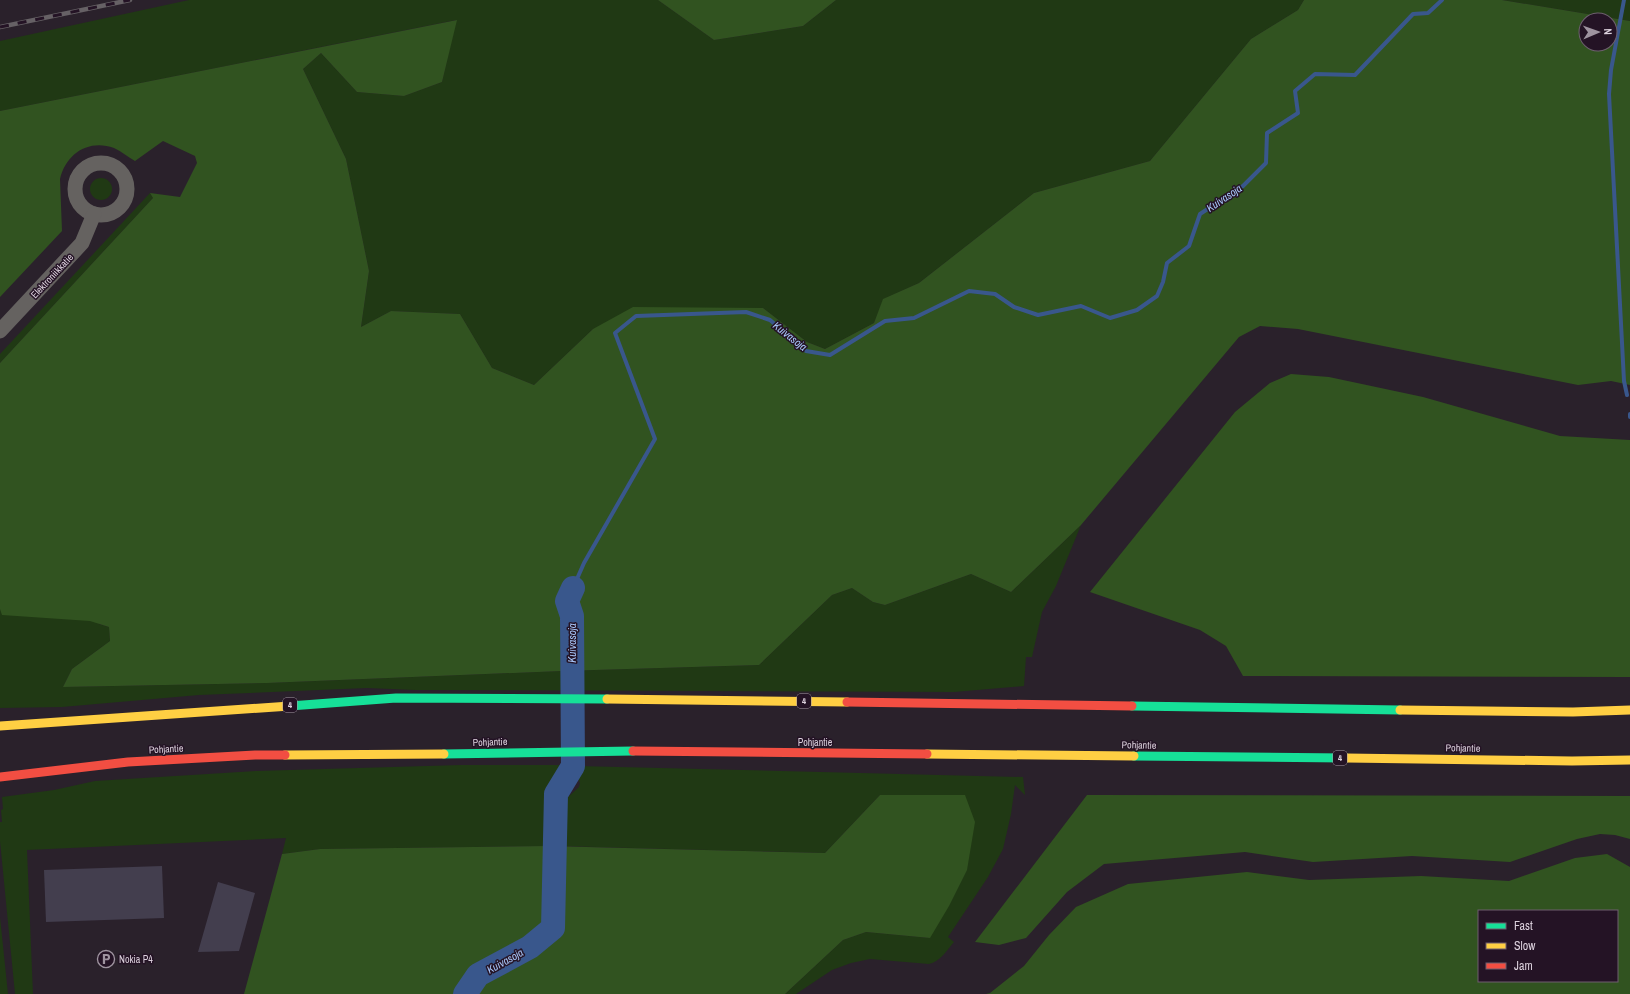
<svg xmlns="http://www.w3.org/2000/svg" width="1630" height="994" viewBox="0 0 1630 994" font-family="'Archivo Narrow',sans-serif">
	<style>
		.green { fill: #203914 }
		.forest { fill: #315320; fill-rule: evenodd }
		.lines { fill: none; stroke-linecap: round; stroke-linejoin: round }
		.stream { stroke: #39578c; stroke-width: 4 }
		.river { stroke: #39578c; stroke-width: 24 }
		.building { fill: #433e4e }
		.street { stroke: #656260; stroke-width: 15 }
		.fast { stroke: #16e098; stroke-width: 9 }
		.slow { stroke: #ffcf43; stroke-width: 9 }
		.jam { stroke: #f24e42; stroke-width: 9 }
		.rail-casing { stroke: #666165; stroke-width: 4.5 }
		.rail { stroke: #241325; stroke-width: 3; stroke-dasharray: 9; stroke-linecap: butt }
		.labels { text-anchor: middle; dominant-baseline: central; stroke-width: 3; stroke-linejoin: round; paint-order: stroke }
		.shield { fill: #241325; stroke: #a598a6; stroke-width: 1 }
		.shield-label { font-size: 9px; font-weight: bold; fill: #dcd1dd }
		.street-label { font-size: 10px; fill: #dcd1dd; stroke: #241325 }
		.poi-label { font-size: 10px; fill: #dcd1dd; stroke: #241325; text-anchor: start }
		.water-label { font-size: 11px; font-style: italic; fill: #a9c8fb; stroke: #241325 }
	</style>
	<rect width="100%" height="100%" fill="#2a212b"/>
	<!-- green -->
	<g class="green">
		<polygon points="189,0 658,0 714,40 803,26 836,0 1304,0 1298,10 1251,39 1150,161 1034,193 919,283 884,299 874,323 825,349 807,342 763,308 593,329 534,385 492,368 460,314 391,311 361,327 369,271 346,159 303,69 321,53 357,92 404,96 442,82 456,20 0,111 0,41"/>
		<polygon points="1502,0 1630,0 1630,21"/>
		<circle cx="101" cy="189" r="11"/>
		<polygon points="150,193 153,198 0,363 0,354"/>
		<polygon points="0,464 99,624 109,627 110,641 72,669 63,687 267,683 562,671 759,665 832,595 852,588 873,602 885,605 971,574 1011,592 1081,525 1056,586 1042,612 1032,657 1026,657 1024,686 954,692 415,690 367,688 199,695 62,707 0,708"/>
		<path d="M461,765H564L563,776C561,779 557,782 555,785C550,792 549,834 547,846L320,849L282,854L286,838L27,850L33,994H15L0,841V822H2L1,810L3,809L2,797L54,790L95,781L256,771Z"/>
		<path d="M577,766L1023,777L1025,795L1015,785L1011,814L1003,849L988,877L948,937L954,942C947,950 940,962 929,964L870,959L851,963L832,970L796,994H785L843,940L866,932L930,938L880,795L825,853L559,846L566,803L568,797L579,787L580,783L577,776Z"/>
		<polygon points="0,917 8,994 0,994"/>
	</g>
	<!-- forest -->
	<g class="forest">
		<polygon points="658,0 836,0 803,26 714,40"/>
		<path d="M1304,0H1502L1630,21V385L1611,381L1578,385L1298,329L1260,326L1239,337L1081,525L1011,592L971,574L885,605L873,602L852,588L832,595L759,665L562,671L267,683L63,687L72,669L110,641L109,627L90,621L2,615L0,609V363L153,198L150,193L180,197L197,163L195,156L163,141L135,161C128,157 121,151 114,148C88,139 66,154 60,179L62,231L0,297V111L457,20L442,82L404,96L357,92L321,53L303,69L346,159L369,271L361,327L391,311L460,314L492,368L534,385L593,329L633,307L763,308L807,342L825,349L874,323L883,299L919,283L1034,193L1150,161L1251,39L1298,10ZM1586,20H1610V44H1586Z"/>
		<polygon points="1291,374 1329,377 1423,397 1560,436 1630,440 1630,677 1243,676 1226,646 1200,630 1090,592 1235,412 1270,383"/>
		<polygon points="880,795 965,795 975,822 967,870 949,906 930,938 866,932 843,940 785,994 244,994 282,854 320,849 547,846 825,853"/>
		<polygon points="1087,795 1630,796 1630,839 1615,835 1600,834 1577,839 1510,862 1412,856 1313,862 1245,852 1104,864 1067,892 1026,938 999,945 975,942"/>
		<path d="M1607,854L1630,867V994H986L990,993L1024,966L1049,935L1076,907L1128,884L1247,872L1309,880L1421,876L1509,881L1575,858ZM1479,911H1617V981H1479Z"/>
	</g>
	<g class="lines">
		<!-- stream -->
		<g class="stream">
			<polyline points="1624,0 1611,70 1609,94 1624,381 1627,395"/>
			<polyline points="1630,414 1630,417"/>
			<polyline points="573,588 584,563 655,439 615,333 636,316 746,312 770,320 806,351 830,355 885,321 914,318 969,291 995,294 1014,307 1038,315 1081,306 1110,318 1137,310 1157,296 1163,282 1167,263 1189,246 1200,214 1243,186 1266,163 1267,133 1298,113 1295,91 1315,74 1355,75 1413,14 1428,13 1442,0"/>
		</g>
		<!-- river -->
		<polyline class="river" points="465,994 478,975 530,947 553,928 556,794 573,766 572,616 567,601 573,588"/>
	</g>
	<!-- building -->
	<g class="building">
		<polygon points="162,866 164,918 46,922 44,870"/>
		<polygon points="218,882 255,893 239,951 198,952"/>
	</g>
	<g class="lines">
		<!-- street -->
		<g class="street">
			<circle cx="101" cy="189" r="26"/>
			<polyline points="0,331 82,243 94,214"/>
		</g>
		<!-- fast -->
		<g class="fast">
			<polyline points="290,706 396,698 607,699"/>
			<polyline points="1132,706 1400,710"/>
			<polyline points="444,754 633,751"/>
			<polyline points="1134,756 1346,758"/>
		</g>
		<!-- slow -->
		<g class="slow">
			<polyline points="607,699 847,702"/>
			<polyline points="1400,710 1573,712 1630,710"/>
			<polyline points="0,726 290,706"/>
			<polyline points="927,754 1134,756"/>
			<polyline points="285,755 444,754"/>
			<polyline points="1346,758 1572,761 1630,760"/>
		</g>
		<!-- jam -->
		<g class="jam">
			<polyline points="847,702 1132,706"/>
			<polyline points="633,751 927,754"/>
			<polyline points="0,777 128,762 255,755 285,755"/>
		</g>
		<!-- rail casing -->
		<g class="rail-casing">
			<polyline id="rail" points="0,27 130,0"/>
		</g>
		<!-- rail -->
		<use href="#rail" class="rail"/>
	</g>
	<!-- icons -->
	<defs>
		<g id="parking-ring" transform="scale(0.9)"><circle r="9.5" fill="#241325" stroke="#9e939f" stroke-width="1.5"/><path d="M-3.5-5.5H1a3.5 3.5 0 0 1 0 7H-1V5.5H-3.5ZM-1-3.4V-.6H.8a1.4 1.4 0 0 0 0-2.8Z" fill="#9e939f"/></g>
	</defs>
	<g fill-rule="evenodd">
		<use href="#parking-ring" x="106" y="959"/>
	</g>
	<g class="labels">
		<!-- shield labels -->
		<g class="shield">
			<rect x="797" y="694" width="14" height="14" rx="3"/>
			<rect x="283" y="698" width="14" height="14" rx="3"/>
			<rect x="1333" y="751" width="14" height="14" rx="3"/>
		</g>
		<g class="shield-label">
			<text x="804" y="701">4</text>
			<text x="290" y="705">4</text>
			<text x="1340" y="758">4</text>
		</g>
		<!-- street labels -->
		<g class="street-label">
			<text transform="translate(52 276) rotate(-47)">Elektroniikkatie</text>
			<text transform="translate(490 742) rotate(-2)">Pohjantie</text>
			<text x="815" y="742">Pohjantie</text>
			<text transform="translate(1139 745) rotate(1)">Pohjantie</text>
			<text transform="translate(1463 748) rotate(1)">Pohjantie</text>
			<text transform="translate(166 749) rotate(-3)">Pohjantie</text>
		</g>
		<!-- poi labels -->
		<g class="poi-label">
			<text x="119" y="959">Nokia P4</text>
		</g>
		<!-- water labels -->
		<g class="water-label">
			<text transform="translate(1224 198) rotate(-34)">Kuivasoja</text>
			<text transform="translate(790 336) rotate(38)">Kuivasoja</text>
			<text transform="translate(572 643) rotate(-90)">Kuivasoja</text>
			<text transform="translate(505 961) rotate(-29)">Kuivasoja</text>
		</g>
	</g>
	<!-- legend -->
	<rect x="1478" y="910" width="140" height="72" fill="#241325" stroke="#6e5f6f"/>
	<rect x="1486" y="923" width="20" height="6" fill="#16e098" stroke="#6e5f6f"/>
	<text x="1514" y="930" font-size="12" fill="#dcd1dd">Fast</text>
	<rect x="1486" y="943" width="20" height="6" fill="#ffcf43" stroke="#6e5f6f"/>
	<text x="1514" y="950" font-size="12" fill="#dcd1dd">Slow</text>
	<rect x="1486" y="963" width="20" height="6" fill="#f24e42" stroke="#6e5f6f"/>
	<text x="1514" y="970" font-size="12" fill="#dcd1dd">Jam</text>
	<!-- north arrow -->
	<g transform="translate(1598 32) rotate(88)"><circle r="19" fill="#241325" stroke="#6e5f6f"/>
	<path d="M0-3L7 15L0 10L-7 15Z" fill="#9e939f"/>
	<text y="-6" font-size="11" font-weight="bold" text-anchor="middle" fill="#dcd1dd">N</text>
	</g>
</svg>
